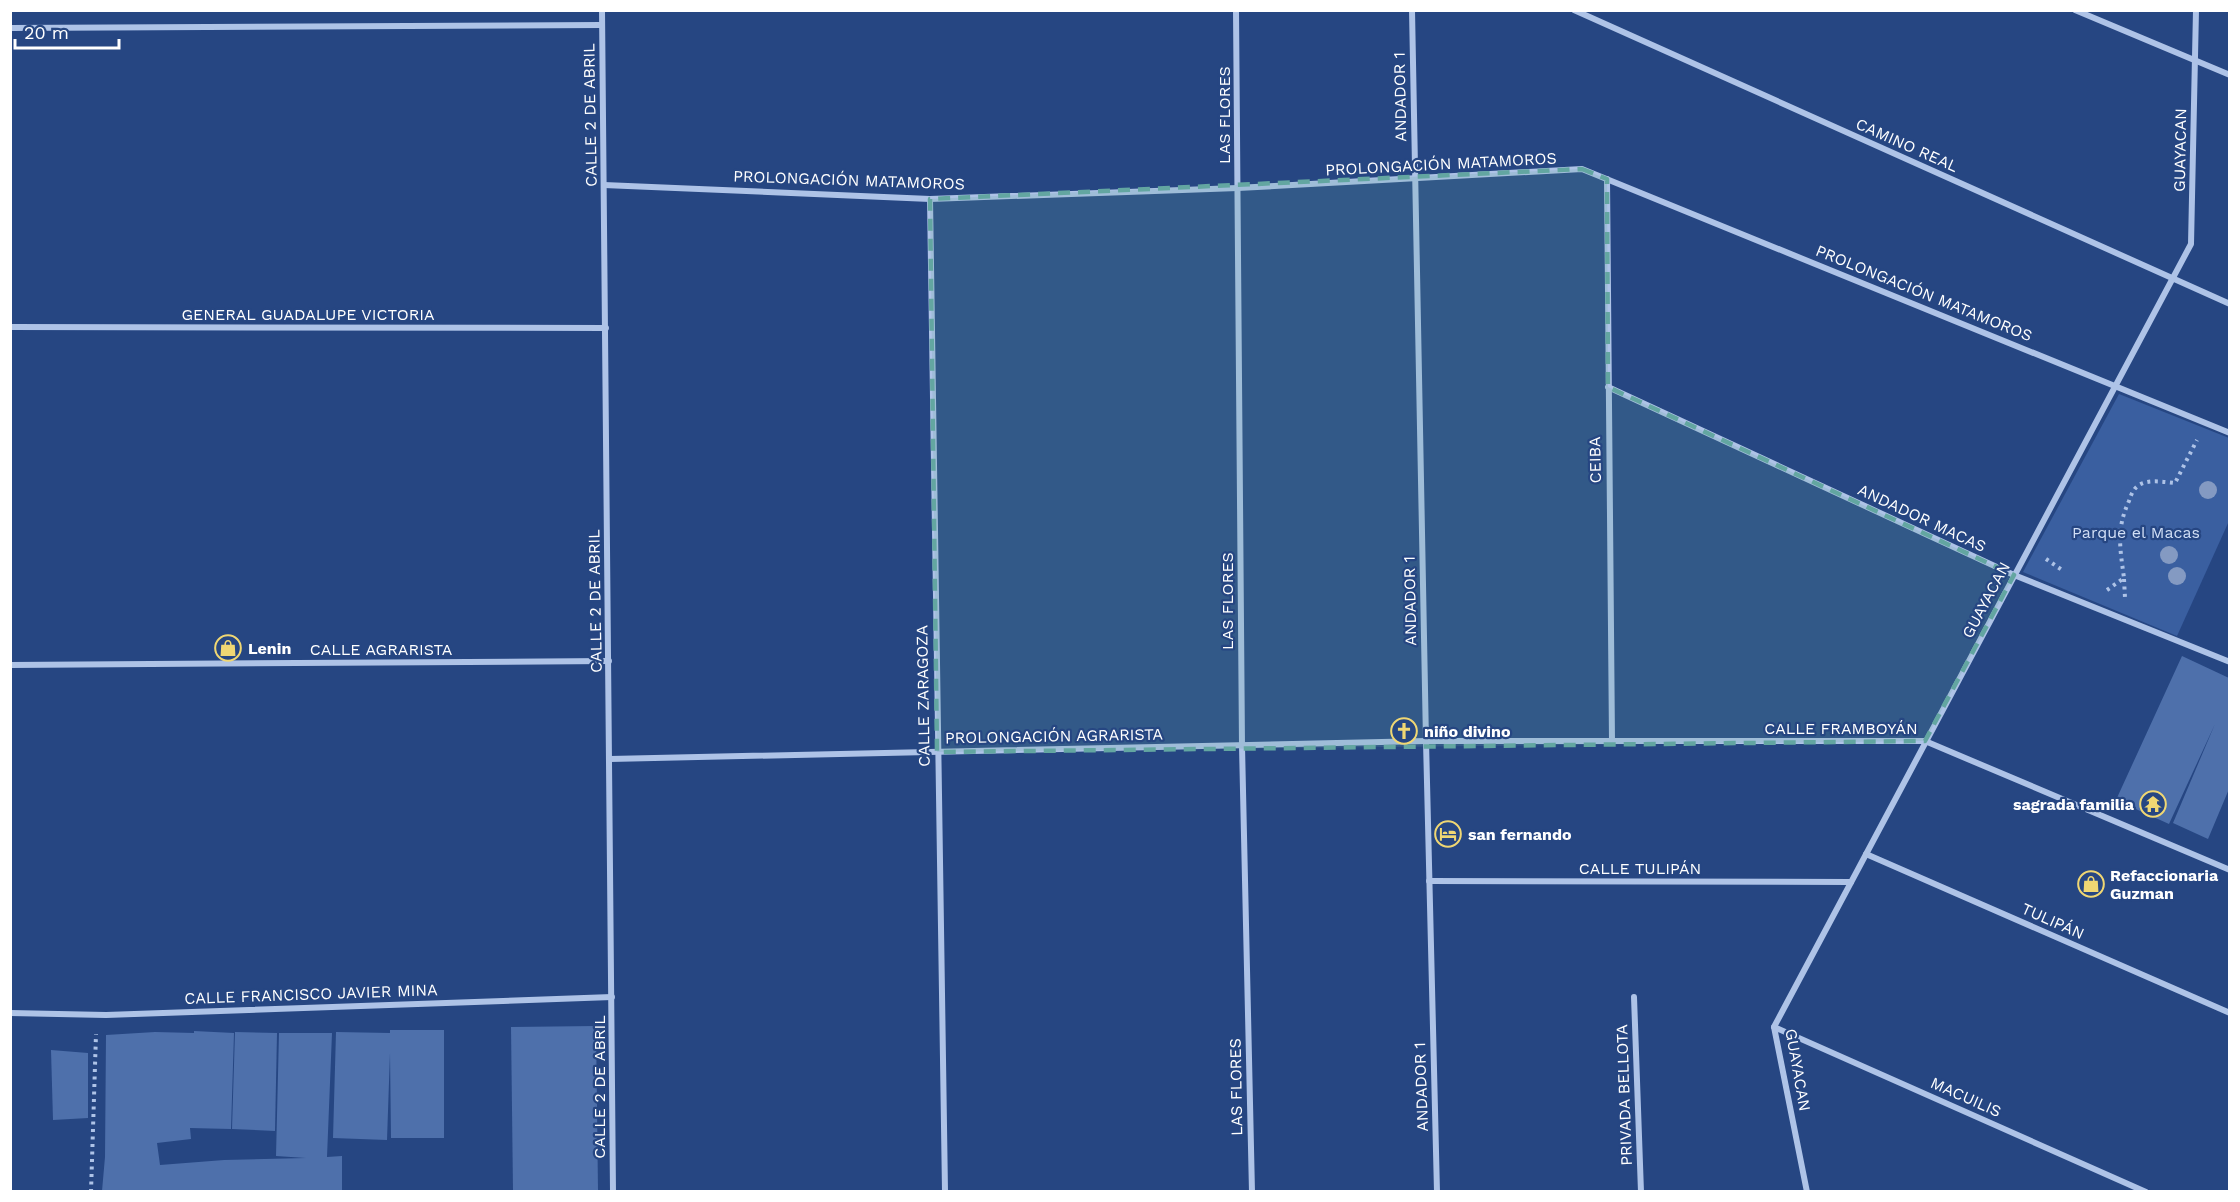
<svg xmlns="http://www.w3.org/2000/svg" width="2240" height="1202" viewBox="0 0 2240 1202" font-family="'Work Sans',sans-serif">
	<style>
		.green { fill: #3a5fa0 }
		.building { fill: #4e70ab }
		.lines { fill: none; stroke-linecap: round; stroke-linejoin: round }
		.path { stroke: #aec3e7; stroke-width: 4; stroke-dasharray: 3 4.5; stroke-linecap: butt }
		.minor { stroke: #aec3e7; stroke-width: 6 }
		.tree { fill: #849ac2 }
		.marked { fill: #63a6a1; fill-opacity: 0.2; stroke: #63a6a1; stroke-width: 4.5; stroke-dasharray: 12 8; stroke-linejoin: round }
		.labels { text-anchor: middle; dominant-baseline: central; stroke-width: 4.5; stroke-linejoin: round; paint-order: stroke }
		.street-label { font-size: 16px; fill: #fff; stroke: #264682 }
		.park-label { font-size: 16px; fill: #d1dff6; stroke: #264682 }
		.poi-label { font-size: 16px; font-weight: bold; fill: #fff; stroke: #264682; text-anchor: start }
	</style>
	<rect width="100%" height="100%" fill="#264682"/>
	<!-- green -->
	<polygon class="green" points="2119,394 2229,438 2229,521 2177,636 2023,572"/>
	<!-- building -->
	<g class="building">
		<polygon points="2182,656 2229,678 2229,789 2208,839 2173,823 2215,724 2169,824 2116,800"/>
		<polygon points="596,1026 598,1191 513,1191 511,1027"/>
		<polygon points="390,1030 444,1030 444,1138 391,1138 390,1053 387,1140 333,1138 336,1032 390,1033"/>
		<polygon points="194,1031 234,1033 231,1129 190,1128 191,1139 157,1143 160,1165 224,1160 306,1158 276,1156 279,1033 332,1033 327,1157 342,1156 342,1191 102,1191 105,1157 106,1035 155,1032 194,1033"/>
		<polygon points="235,1032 277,1033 275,1131 232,1129"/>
		<polygon points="51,1050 88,1053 88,1118 53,1120"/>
	</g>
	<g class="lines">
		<!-- path -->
		<g class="path">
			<polyline points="2046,559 2062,570"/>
			<polyline points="2124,579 2125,598"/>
			<path d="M2107,590L2124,578C2120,548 2116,529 2129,501C2131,495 2133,489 2139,485C2149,479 2164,482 2175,483L2197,440"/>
			<polyline points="91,1192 96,1034"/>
		</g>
		<!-- minor -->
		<g class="minor">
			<polyline points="602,10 613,1192"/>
			<polyline points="1236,10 1242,746 1252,1192"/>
			<polyline points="1412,10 1426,741 1437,1192"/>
			<polyline points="1574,10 2230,304"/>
			<polyline points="2075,10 2230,75"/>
			<polyline points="10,28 602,25"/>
			<polyline points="1607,179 1612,741"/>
			<polyline points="604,185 930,199 1238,188 1582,169 2230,433"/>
			<polyline points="930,199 945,1192"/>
			<polyline points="10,327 606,328"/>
			<polyline points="1608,387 2014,575 2230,662"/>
			<polyline points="10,665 609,661"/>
			<polyline points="610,759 1426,741 1925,741 2230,870"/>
			<polyline points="1866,854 2230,1013"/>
			<polyline points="1429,881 1851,882"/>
			<polyline points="1634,997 1641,1192"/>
			<polyline points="10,1013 106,1015 612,997"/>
			<polyline points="1774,1027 2146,1192"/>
			<polyline points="1807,1192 1774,1027 2191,244 2196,10"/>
		</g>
	</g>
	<!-- trees -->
	<g class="tree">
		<circle cx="2208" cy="490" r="9"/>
		<circle cx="2169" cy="555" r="9"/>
		<circle cx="2177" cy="576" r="9"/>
	</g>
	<!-- marked area -->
	<path class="marked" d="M1582,169L1607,179L1608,387L2014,575L1925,741L937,752L930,199Z"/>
	<!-- icons -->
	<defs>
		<g id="shop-ring" transform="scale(1.35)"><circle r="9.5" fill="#264682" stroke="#f0d773" stroke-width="1.5"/><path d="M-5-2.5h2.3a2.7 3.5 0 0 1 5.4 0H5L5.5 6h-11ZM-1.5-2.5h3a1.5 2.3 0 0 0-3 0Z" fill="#f0d773"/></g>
		<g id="church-ring" transform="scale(1.35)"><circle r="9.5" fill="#264682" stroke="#f0d773" stroke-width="1.5"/><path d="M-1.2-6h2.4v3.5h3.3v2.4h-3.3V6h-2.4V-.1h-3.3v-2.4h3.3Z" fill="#f0d773"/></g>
		<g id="temple-ring" transform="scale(1.35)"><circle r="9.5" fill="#264682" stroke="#f0d773" stroke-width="1.5"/><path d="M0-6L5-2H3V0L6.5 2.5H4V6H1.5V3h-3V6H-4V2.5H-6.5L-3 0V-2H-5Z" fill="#f0d773"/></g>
		<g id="hotel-ring" transform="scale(1.35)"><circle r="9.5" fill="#264682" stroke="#f0d773" stroke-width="1.5"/><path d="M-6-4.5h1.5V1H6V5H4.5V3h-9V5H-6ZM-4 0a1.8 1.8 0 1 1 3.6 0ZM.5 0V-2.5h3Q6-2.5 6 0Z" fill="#f0d773"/></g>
	</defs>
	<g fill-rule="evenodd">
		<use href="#shop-ring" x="228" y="648"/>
		<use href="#church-ring" x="1404" y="731"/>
		<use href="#temple-ring" x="2153" y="804"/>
		<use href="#hotel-ring" x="1448" y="834"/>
		<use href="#shop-ring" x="2091" y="884"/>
	</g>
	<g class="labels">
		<!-- street labels -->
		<g class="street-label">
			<text transform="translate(1400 97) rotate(-91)">ANDADOR 1</text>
			<text transform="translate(590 115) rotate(-91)">CALLE 2 DE ABRIL</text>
			<text transform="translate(1224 115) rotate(-90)">LAS FLORES</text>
			<text transform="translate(1907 145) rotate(24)">CAMINO REAL</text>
			<text transform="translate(2180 150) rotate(-89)">GUAYACAN</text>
			<text transform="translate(1441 164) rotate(-3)">PROLONGACIÓN MATAMOROS</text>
			<text transform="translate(849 180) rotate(2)">PROLONGACIÓN MATAMOROS</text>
			<text transform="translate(1924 293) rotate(22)">PROLONGACIÓN MATAMOROS</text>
			<text x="308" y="314">GENERAL GUADALUPE VICTORIA</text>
			<text transform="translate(1595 460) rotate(-91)">CEIBA</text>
			<text transform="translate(1922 518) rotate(25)">ANDADOR MACAS</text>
			<text transform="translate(1986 600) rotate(-62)">GUAYACAN</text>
			<text transform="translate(595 601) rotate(-91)">CALLE 2 DE ABRIL</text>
			<text transform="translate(1227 601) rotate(-90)">LAS FLORES</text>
			<text transform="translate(1410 601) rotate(-91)">ANDADOR 1</text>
			<text x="381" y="649">CALLE AGRARISTA</text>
			<text transform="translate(923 696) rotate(-91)">CALLE ZARAGOZA</text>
			<text x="1841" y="728">CALLE FRAMBOYÁN</text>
			<text transform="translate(1054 736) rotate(-1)">PROLONGACIÓN AGRARISTA</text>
			<text x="1640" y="868">CALLE TULIPÁN</text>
			<text transform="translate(2053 921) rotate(24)">TULIPÁN</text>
			<text transform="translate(311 994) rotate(-2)">CALLE FRANCISCO JAVIER MINA</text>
			<text transform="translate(1798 1070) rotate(80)">GUAYACAN</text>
			<text transform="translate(599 1087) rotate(-90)">CALLE 2 DE ABRIL</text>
			<text transform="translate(1236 1087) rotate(-91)">LAS FLORES</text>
			<text transform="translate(1421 1087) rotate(-92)">ANDADOR 1</text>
			<text transform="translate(1624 1095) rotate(-92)">PRIVADA BELLOTA</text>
			<text transform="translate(1966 1097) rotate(24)">MACUILIS</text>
		</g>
		<!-- park labels -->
		<g class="park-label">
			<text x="2136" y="532">Parque el Macas</text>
		</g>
		<!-- poi labels -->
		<g class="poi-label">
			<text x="248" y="648">Lenin</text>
			<text x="1424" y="731">niño divino</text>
			<text x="2134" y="804" text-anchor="end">sagrada familia</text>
			<text x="1468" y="834">san fernando</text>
			<text x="2110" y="875">Refaccionaria<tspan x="2110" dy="18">Guzman</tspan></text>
		</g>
	</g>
	<!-- border -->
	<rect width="2240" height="1202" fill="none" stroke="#ffffff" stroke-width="24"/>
	<!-- scale -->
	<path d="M15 39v9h104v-9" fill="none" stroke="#ffffff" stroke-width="3"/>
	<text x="24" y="39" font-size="18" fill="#ffffff" stroke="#264682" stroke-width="4.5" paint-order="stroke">20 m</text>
</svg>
